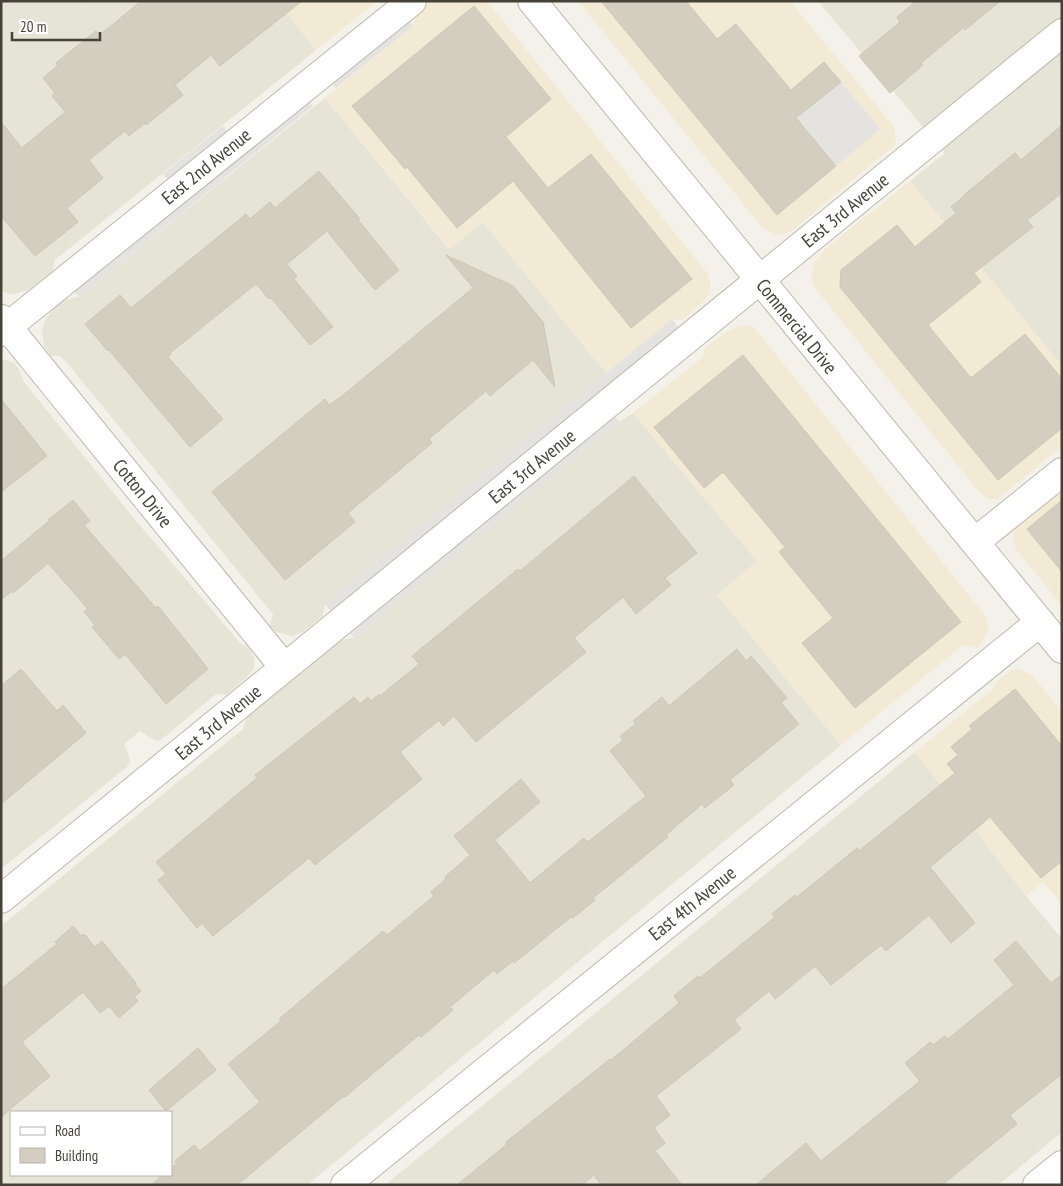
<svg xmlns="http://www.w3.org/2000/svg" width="1063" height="1186" viewBox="0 0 1063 1186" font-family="'PT Sans Narrow',sans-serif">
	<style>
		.residential { fill: #e6e3d7; fill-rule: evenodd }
		.commercial { fill: #f3ead6 }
		.parking { fill: #e4e3e0 }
		.building { fill: #d3cebf; stroke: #cdc7b3 }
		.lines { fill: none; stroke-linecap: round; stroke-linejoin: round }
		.minor-casing { stroke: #bdbaac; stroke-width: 30 }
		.minor { stroke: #fff; stroke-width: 28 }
		.labels { text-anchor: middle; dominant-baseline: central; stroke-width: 4.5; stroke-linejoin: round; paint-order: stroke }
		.street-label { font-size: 19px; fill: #464238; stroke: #fff }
	</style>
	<rect width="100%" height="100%" fill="#f3f1e9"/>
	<!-- residential -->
	<g class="residential">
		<polygon points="1,1 84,1 86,3 89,1 276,1 316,50 55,260 52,272 28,290 15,294 6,293 1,290"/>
		<polygon points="818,1 1062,1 1062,366 910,181 945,153"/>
		<polygon points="325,98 449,249 483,222 606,373 325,604 323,616 303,632 292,636 277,632 270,626 273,614 68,364 60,356 51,356 44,346 42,330 46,319 54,308 64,300 79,297"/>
		<polygon points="4,360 13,362 19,369 24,382 136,521 241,644 247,646 252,652 254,660 254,668 247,677 226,695 216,694 161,740 157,741 149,737 140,731 124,744 130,760 128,766 1,869 1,361"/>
		<path d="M633,413L758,562L717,595L841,745L307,1185H1V926L243,729L247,717L320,657L340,640L354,638L619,422ZM11,1112H171V1175H11Z"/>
		<polygon points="915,752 1026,896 1062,939 1062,1132 998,1185 385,1185"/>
	</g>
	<!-- commercial -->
	<g class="commercial">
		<polygon points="276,1 377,1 316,50"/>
		<polygon points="431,1 487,1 708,274 711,285 709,294 702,303 682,320 672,319 606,373 483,222 450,249 325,98 413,26 416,13"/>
		<polygon points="578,1 790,1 894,127 896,144 794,229 786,234 775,234 762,227"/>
		<polygon points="910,181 1062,366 1062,446 998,499 990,499 980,493 814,287 811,278 815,261 825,249"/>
		<polygon points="747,325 753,327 758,332 979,608 986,617 989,627 981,644 977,648 963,645 841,745 717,595 757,561 633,413 703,357 704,349 729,330 737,327"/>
		<polygon points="1062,488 1062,606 1016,549 1013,539 1015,529 1021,520"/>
		<polygon points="1018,669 1032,675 1062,711 1062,904 1043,882 1026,896 915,752 993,689 998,681 1010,671"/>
	</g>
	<!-- parking -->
	<g class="parking">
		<polygon points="407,18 413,26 336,88 330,80"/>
		<polygon points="841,82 880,129 836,166 796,118"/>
		<polygon points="308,99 313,106 79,297 73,290"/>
		<polygon points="223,126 230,134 170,182 163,174"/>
		<polygon points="672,319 680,329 332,613 325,604"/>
		<polygon points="614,415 619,422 354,638 348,631"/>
	</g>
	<!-- building -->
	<g class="building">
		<polygon points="141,1 302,1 220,66 211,55 175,85 183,95 146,125 145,123 129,136 125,131 89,160 103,178 67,208 78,222 35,256 1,216 1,122 22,148 65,112 52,96 55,93 43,78 58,65 56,63 96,31 100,35"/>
		<polygon points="601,1 686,1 717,39 736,24 791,90 824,62 841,82 796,118 836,166 777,215"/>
		<polygon points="916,1 1000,1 965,30 963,28 921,63 923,65 890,93 859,56 900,22 897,17"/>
		<polygon points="474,6 551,99 506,137 548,188 591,154 692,279 631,328 513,181 457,228 407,167 405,169 352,106"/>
		<polygon points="1062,125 1062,193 1027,220 1033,227 974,273 981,282 928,325 971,378 1025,334 1062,379 1062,428 998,480 840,287 841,270 897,225 915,247 956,213 951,207 965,195 965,194 1015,153 1021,160"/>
		<polygon points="319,171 360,219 358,220 399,270 375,290 327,231 287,264 297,276 294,279 333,327 310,345 271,298 269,299 256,284 170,353 171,354 168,357 223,419 190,447 109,350 108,351 85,324 120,295 131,308 246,214 250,219 270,202 275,208"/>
		<polygon points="446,255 513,286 543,322 555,387 533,360 490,396 486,391 429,439 432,443 348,513 355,522 285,580 212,492 325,399 329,405 342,396 473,288"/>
		<polygon points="743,355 961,622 855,708 802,643 833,618 779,552 785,547 723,472 704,488 654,427"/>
		<polygon points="1,399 47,456 1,492"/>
		<polygon points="634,476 697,553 665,578 671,585 636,614 623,597 574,638 586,652 476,742 454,716 443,726 439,720 400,752 422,779 315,865 309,858 213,936 202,923 197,928 158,880 166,874 156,862 257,778 255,775 354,697 360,704 368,697 371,701 379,694 380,696 419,664 412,656 518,569 520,571"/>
		<polygon points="73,500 90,521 84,525 156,608 158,606 208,669 166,704 125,654 119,659 92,627 95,625 84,612 88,609 48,563 13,593 12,591 1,600 1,561 49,521 48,520"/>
		<polygon points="1062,500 1062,572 1027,529"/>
		<polygon points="737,649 746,661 751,656 787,698 781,703 799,724 730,780 734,785 705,808 702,804 666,835 668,837 593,898 595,900 573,918 571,917 514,963 513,961 497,974 494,970 450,1007 453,1010 421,1037 419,1035 345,1097 344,1096 237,1185 151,1185 163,1175 171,1175 171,1168 177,1164 175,1161 194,1145 200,1151 260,1102 228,1064 281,1021 279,1019 383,931 387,935 434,896 431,892 446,879 445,877 470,855 454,836 521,779 540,802 495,840 530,883 584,838 588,842 646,796 610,751 623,740 620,736 636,724 633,721 662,697 669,706"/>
		<polygon points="21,669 57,711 63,705 86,733 1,804 1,686"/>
		<polygon points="1015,689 1062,746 1062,861 1041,878 990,817 930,867 975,923 951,943 929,915 886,951 881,945 831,985 815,966 775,999 769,991 734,1020 741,1029 656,1096 670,1115 654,1128 665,1143 655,1151 682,1185 601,1185 594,1175 582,1185 457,1185 507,1144 506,1142 610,1059 611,1060 679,1003 674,996 698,976 700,978 775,917 772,914 795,895 797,897 857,848 859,851 955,773 947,764 958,755 951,747 972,729 969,726"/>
		<polygon points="73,926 81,936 84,934 95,947 102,941 136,983 135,984 141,991 134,997 138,1001 119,1018 109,1006 100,1013 83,992 22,1042 50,1076 1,1117 1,989 57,944 55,942"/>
		<polygon points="1016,941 1051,983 1062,974 1062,1074 1010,1115 1017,1124 942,1185 756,1185 806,1143 821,1161 920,1081 905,1063 930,1042 933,1045 945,1036 948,1039 1014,985 994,960"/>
		<polygon points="198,1048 216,1070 166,1111 149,1090"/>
	</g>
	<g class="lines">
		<!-- minor casing -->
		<g class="minor-casing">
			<g id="minor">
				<polyline points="532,1 1062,649"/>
				<polyline points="1,319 284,667"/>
				<polyline points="1,332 412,1"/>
				<polyline points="975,542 1062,472"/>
				<polyline points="1,899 1062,33"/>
				<polyline points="345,1185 1040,622"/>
				<polyline points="1037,1185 1062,1165"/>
			</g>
		</g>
		<!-- minor -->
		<use href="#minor" class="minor"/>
	</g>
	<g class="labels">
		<!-- street labels -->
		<g class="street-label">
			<text transform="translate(206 166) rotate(-39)">East 2nd Avenue</text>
			<text transform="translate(845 210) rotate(-39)">East 3rd Avenue</text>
			<text transform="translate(797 326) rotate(51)">Commercial Drive</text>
			<text transform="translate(532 466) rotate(-39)">East 3rd Avenue</text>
			<text transform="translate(143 493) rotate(51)">Cotton Drive</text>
			<text transform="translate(218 722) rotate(-40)">East 3rd Avenue</text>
			<text transform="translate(692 903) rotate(-39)">East 4th Avenue</text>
		</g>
	</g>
	<!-- border -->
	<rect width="1063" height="1186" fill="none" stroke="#464238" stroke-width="5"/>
	<!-- legend -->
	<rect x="10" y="1111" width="162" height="65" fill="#ffffff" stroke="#b5b3af"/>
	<rect x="20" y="1127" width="25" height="8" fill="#ffffff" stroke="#b5b3af"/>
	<text x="55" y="1136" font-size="15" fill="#464238">Road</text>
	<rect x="20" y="1148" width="25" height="15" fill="#d3cebf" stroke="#b5b3af"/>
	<text x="55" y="1161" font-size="15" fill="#464238">Building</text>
	<!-- scale -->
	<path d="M12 32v8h88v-8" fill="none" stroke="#464238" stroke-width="2.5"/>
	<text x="20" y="32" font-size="15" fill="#464238" stroke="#ffffff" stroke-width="4" paint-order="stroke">20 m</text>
</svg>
